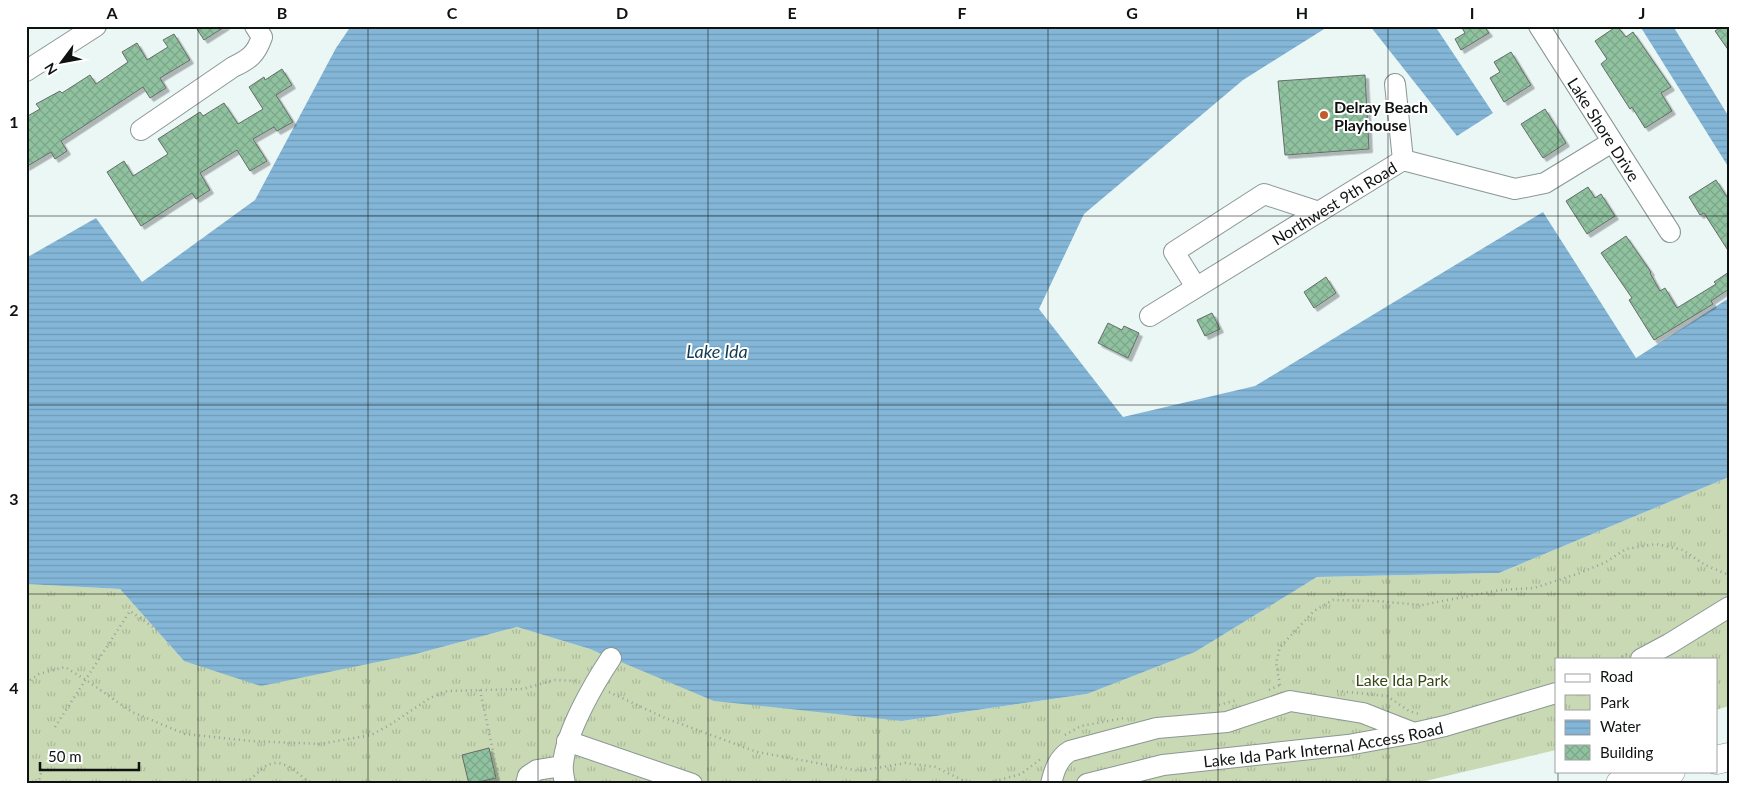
<svg xmlns="http://www.w3.org/2000/svg" width="1755" height="810" viewBox="0 0 1755 810" font-family="Lato,sans-serif">
	<style>
		.park { fill: url(#park-tufts) }
		.water { fill: url(#water-rules) }
		.building { fill: url(#building-cross-hatch); stroke: #656d67; filter: url(#shadow) }
		.lines { fill: none; stroke-linecap: round; stroke-linejoin: round }
		.minor-casing { stroke: #8b9795; stroke-width: 22 }
		.highway-casing { stroke: #8b9795; stroke-width: 29 }
		.path { stroke: #97a09e; stroke-width: 2.5; stroke-dasharray: 1 4; stroke-linecap: butt }
		.minor { stroke: #fff; stroke-width: 20 }
		.highway { stroke: #fff; stroke-width: 28 }
		.grid { fill: none; stroke: #0e1211; stroke-width: 1; stroke-opacity: 0.55 }
		.poi-dot { fill: #c05b2b; stroke: #fff; stroke-width: 2 }
		.labels { text-anchor: middle; dominant-baseline: central; stroke-width: 4; stroke-linejoin: round; paint-order: stroke }
		.poi-label { font-size: 16px; font-weight: bold; fill: #0e1211; stroke: #fff; text-anchor: start }
		.street-label { font-size: 16px; fill: #0e1211; stroke: #fff }
		.park-label { font-size: 16px; fill: #354813; stroke: #fff }
		.water-label { font-size: 18px; font-style: italic; fill: #143d54; stroke: #fff }
		.neatline { fill: none; stroke: #0e1211; stroke-width: 2 }
		.grid-label { font-size: 16px; text-anchor: middle; font-weight: bold; fill: #0e1211 }
	</style>
	<defs>
		<pattern id="park-tufts" width="24" height="20" patternUnits="userSpaceOnUse" patternTransform="scale(1.25)"><rect width="24" height="20" fill="#c8d9b3"/><path d="M3 7l-1-3M5 7V3M7 7l1-3M15 17l-1-3M17 17v-4M19 17l1-3" fill="none" stroke="#abb999"/></pattern>
		<pattern id="water-rules" width="6" height="5" patternUnits="userSpaceOnUse" patternTransform="scale(1.25)"><rect width="6" height="5" fill="#84b6d8"/><path d="M0 2.5h6" fill="none" stroke="#719bb8"/></pattern>
		<pattern id="building-cross-hatch" width="8" height="8" patternUnits="userSpaceOnUse" patternTransform="scale(1.25)"><rect width="8" height="8" fill="#90c2a0"/><path d="M0 0l8 8M0 8l8-8" fill="none" stroke="#7ba689"/></pattern>
		<filter id="shadow"><feDropShadow dx="3.5" dy="3.5" stdDeviation="0" flood-color="#0004"/></filter>
	</defs>
	<rect width="100%" height="100%" fill="#ebf7f5"/>
	<!-- park -->
	<polygon class="park" points="1729,477 1729,706 1716,710 1716,659 1556,659 1556,750 1413,784 26,784 26,584 120,589 184,661 416,654 517,627 590,649 902,721 1087,694 1195,652 1317,577 1499,573"/>
	<!-- water -->
	<g class="water">
		<polygon points="351,26 1329,26 1243,80 1084,214 1039,309 1123,417 1255,386 1543,212 1636,358 1729,298 1729,477 1499,573 1317,577 1195,652 1087,694 902,721 714,701 590,649 517,627 416,654 261,686 184,661 120,589 26,584 26,258 96,218 142,282 255,200 336,48"/>
		<polygon points="1370,26 1435,26 1493,113 1457,136"/>
		<polygon points="1640,26 1673,26 1729,117 1729,168"/>
	</g>
	<!-- building -->
	<g class="building">
		<polygon points="195,26 226,26 204,40"/>
		<polygon points="1461,26 1484,26 1489,33 1461,50 1455,39 1465,33"/>
		<polygon points="1617,26 1626,37 1633,32 1671,87 1661,93 1672,111 1645,128 1632,107 1630,109 1601,64 1607,59 1595,41"/>
		<polygon points="1722,26 1729,26 1729,51 1715,31"/>
		<polygon points="174,34 190,60 160,78 166,88 150,98 143,87 61,141 67,151 55,159 51,152 26,167 26,117 40,109 36,104 60,91 62,93 90,75 96,84 128,62 122,52 137,43 147,60 168,47 163,40"/>
		<polygon points="1511,52 1531,85 1504,102 1490,78 1500,72 1494,62"/>
		<polygon points="282,69 292,85 276,95 293,122 277,131 274,127 253,139 267,161 250,171 237,150 200,173 210,190 196,199 192,193 141,226 107,172 124,161 133,176 168,154 158,139 200,112 203,116 224,103 238,124 263,109 249,87 264,77 265,80"/>
		<polygon points="1365,75 1369,149 1285,155 1278,81"/>
		<polygon points="1545,109 1566,143 1543,158 1521,124"/>
		<polygon points="1716,180 1729,200 1729,252 1704,213 1700,215 1689,197"/>
		<polygon points="1588,187 1595,198 1601,194 1615,216 1587,234 1566,201"/>
		<polygon points="1626,236 1651,272 1650,273 1660,291 1665,288 1677,308 1716,284 1714,282 1729,272 1729,289 1711,301 1713,304 1654,340 1629,300 1632,298 1601,253"/>
		<polygon points="1326,277 1336,293 1314,308 1304,292"/>
		<polygon points="1212,313 1220,329 1205,336 1197,320"/>
		<polygon points="1108,323 1122,330 1124,326 1139,333 1128,358 1098,343"/>
		<polygon points="489,748 496,778 469,784 462,755"/>
	</g>
	<g class="lines">
		<!-- minor casing -->
		<g class="minor-casing">
			<g id="minor">
				<path id="s1" d="M1539,26L1670,232"/>
				<polyline points="26,71 96,26"/>
				<polyline points="1395,84 1403,160"/>
				<path d="M141,130L233,67C250,59 256,54 262,37L255,26"/>
				<polyline points="1196,287 1174,252 1264,194 1319,212"/>
				<path id="s2" d="M1150,316L1403,160L1515,189L1545,183L1612,142"/>
				<polyline points="1641,659 1669,644 1729,607"/>
				<polyline points="567,741 692,784"/>
				<polyline points="526,784 528,776 537,770 562,766"/>
				<path d="M565,784C564,778 562,770 563,764C566,732 593,685 611,658"/>
				<path d="M1051,784C1054,771 1058,758 1070,751L1157,728L1227,722L1290,701L1363,713L1414,733"/>
				<path id="s3" d="M1087,784L1163,765L1348,745L1414,733L1445,726L1556,693"/>
			</g>
		</g>
		<!-- highway casing -->
		<g class="highway-casing">
			<g id="highway">
				<polyline points="1716,760 1729,757"/>
				<polyline points="1620,784 1671,771"/>
			</g>
		</g>
		<!-- path -->
		<g class="path">
			<polyline points="1617,659 1627,654"/>
			<polyline points="26,683 39,674 65,667 86,680 132,712 185,734 251,741 320,744 371,735 388,726 430,698 447,691 523,689 554,680 578,681"/>
			<polyline points="1280,685 1276,663 1280,647 1314,611 1333,600 1377,601 1422,605 1500,590 1534,588 1580,573 1606,562 1626,549 1656,544 1683,550 1705,565 1729,575"/>
			<polyline points="480,690 500,784"/>
			<polyline points="1269,690 1280,685"/>
			<polyline points="1337,691 1387,696 1409,711 1419,714"/>
			<polyline points="609,692 665,718 757,752 860,771 905,763 935,767 971,784"/>
			<polyline points="1219,705 1237,700"/>
			<polyline points="55,727 130,611 157,630"/>
			<polyline points="1065,735 1081,726 1124,718"/>
			<polyline points="38,784 43,766"/>
			<path d="M241,784C250,781 256,774 263,768C281,754 297,773 311,784"/>
			<polyline points="985,784 1021,774 1042,758"/>
		</g>
		<!-- minor -->
		<use href="#minor" class="minor"/>
		<!-- highway -->
		<use href="#highway" class="highway"/>
	</g>
	<!-- grid -->
	<path class="grid" d="M198,26V784M368,26V784M538,26V784M708,26V784M878,26V784M1048,26V784M1218,26V784M1388,26V784M1558,26V659M26,216H1729M26,405H1729M26,594H1729M1558,771V784"/>
	<!-- markers -->
	<circle class="poi-dot" cx="1324" cy="115" r="5"/>
	<g class="labels">
		<!-- poi labels -->
		<g class="poi-label">
			<text x="1334" y="106">Delray Beach<tspan x="1334" dy="18">Playhouse</tspan></text>
		</g>
		<!-- street labels -->
		<g class="street-label">
			<text stroke="none"><textPath href="#s1" startOffset="122">Lake Shore Drive</textPath></text>
			<text stroke="none"><textPath href="#s2" startOffset="216">Northwest 9th Road</textPath></text>
			<text stroke="none"><textPath href="#s3" startOffset="240">Lake Ida Park Internal Access Road</textPath></text>
		</g>
		<!-- park labels -->
		<g class="park-label">
			<text x="1402" y="679">Lake Ida Park</text>
		</g>
		<!-- water labels -->
		<g class="water-label">
			<text x="717" y="351">Lake Ida</text>
		</g>
	</g>
	<!-- border -->
	<rect width="1755" height="810" fill="none" stroke="#ffffff" stroke-width="55"/>
	<!-- legend -->
	<rect x="1555" y="658" width="162" height="115" fill="#ffffff" stroke="#9fa0a0"/>
	<rect x="1565" y="674" width="25" height="8" fill="#ffffff" stroke="#9fa0a0"/>
	<text x="1600" y="682" font-size="15" fill="#0e1211">Road</text>
	<rect x="1565" y="695" width="25" height="15" fill="url(#park-tufts)" stroke="#9fa0a0"/>
	<text x="1600" y="708" font-size="15" fill="#0e1211">Park</text>
	<rect x="1565" y="720" width="25" height="15" fill="url(#water-rules)" stroke="#9fa0a0"/>
	<text x="1600" y="732" font-size="15" fill="#0e1211">Water</text>
	<rect x="1565" y="745" width="25" height="15" fill="url(#building-cross-hatch)" stroke="#9fa0a0"/>
	<text x="1600" y="758" font-size="15" fill="#0e1211">Building</text>
	<!-- north arrow -->
	<g transform="translate(62 62) rotate(238)" stroke="#ffffff" stroke-width="4" paint-order="stroke">
	<path d="M0-4L9 19L0 12L-9 19Z" fill="#0e1211"/>
	<text y="-8" font-size="14" font-weight="bold" text-anchor="middle" fill="#0e1211">N</text>
	</g>
	<!-- scale -->
	<path d="M40 762v8h99v-8" fill="none" stroke="#0e1211" stroke-width="2.5"/>
	<text x="48" y="762" font-size="15" fill="#0e1211" stroke="#ffffff" stroke-width="4" paint-order="stroke">50 m</text>
	<rect x="28" y="28" width="1700" height="754" class="neatline"/>
	<g class="grid-label">
		<text x="112" y="19">A</text>
		<text x="282" y="19">B</text>
		<text x="452" y="19">C</text>
		<text x="622" y="19">D</text>
		<text x="792" y="19">E</text>
		<text x="962" y="19">F</text>
		<text x="1132" y="19">G</text>
		<text x="1302" y="19">H</text>
		<text x="1472" y="19">I</text>
		<text x="1642" y="19">J</text>
		<text x="14" y="128">1</text>
		<text x="14" y="316">2</text>
		<text x="14" y="505">3</text>
		<text x="14" y="694">4</text>
	</g>
</svg>
